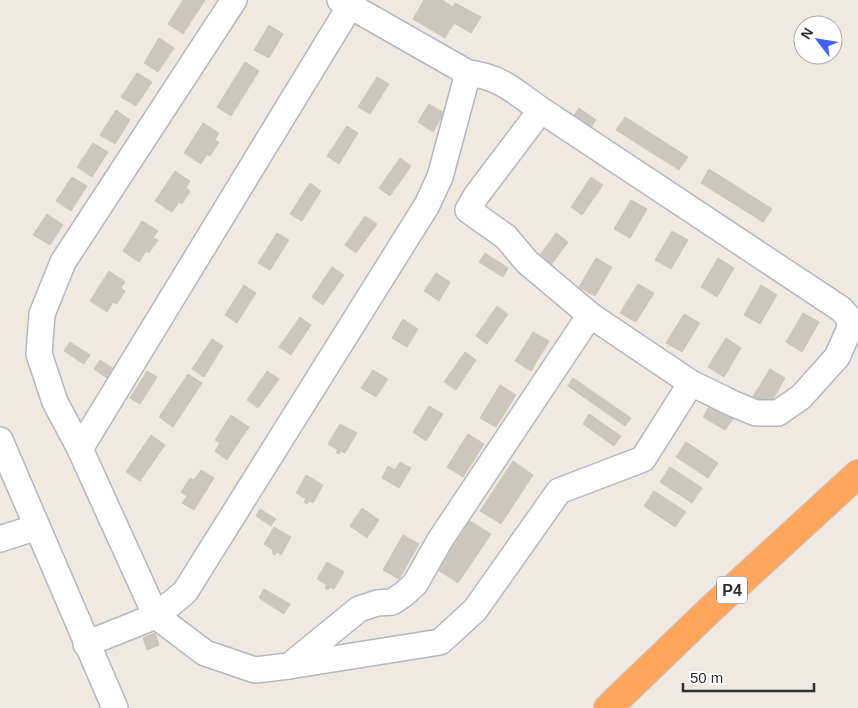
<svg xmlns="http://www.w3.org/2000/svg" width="858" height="708" viewBox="0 0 858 708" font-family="Arial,sans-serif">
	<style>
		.building { fill: #cbc7bf; stroke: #cbc5ba }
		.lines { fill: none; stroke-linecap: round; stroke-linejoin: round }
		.minor-casing { stroke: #b4b6c1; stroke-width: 28 }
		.highway-casing { stroke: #c9c9c9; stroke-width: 30 }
		.minor { stroke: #fff; stroke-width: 25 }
		.highway { stroke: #ffa55c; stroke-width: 28 }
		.labels { text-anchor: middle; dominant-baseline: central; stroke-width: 4.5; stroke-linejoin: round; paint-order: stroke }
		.shield { fill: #fff; stroke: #6d6d6d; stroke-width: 1 }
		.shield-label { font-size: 16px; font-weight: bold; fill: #2e2e2e }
	</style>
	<rect width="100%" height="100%" fill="#efe9e1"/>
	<!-- building -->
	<g class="building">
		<polygon points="183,0 205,0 183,34 168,24"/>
		<polygon points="424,0 442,0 453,7 455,3 481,17 471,33 454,23 445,38 413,19"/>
		<polygon points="269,25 283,34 269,58 254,50"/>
		<polygon points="159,38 174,48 158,72 144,63"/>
		<polygon points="245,62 259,71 231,116 217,107"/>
		<polygon points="137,73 152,82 136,106 121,97"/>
		<polygon points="377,77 389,84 370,114 358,107"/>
		<polygon points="429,104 444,113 433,132 418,122"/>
		<polygon points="579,108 596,120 587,133 570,121"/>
		<polygon points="116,110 130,120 115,144 100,135"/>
		<polygon points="625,117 688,157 679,170 616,130"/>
		<polygon points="203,123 219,133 215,140 219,142 210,156 207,154 201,164 184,153"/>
		<polygon points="347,126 358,133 339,164 327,156"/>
		<polygon points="93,143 108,152 92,177 77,167"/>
		<polygon points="400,158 411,166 390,196 379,188"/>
		<polygon points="709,169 772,209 763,222 701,183"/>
		<polygon points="175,171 190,181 186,188 190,191 182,204 179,202 172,212 155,201"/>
		<polygon points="72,177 87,186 71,211 56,201"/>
		<polygon points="591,177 603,185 582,215 571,207"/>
		<polygon points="310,183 321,191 302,221 290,214"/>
		<polygon points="631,200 647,209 630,238 614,229"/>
		<polygon points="47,214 63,225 50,245 33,235"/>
		<polygon points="365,216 377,224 356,253 345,245"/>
		<polygon points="142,221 158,231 153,238 158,240 149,253 146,251 139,262 123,251"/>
		<polygon points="672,231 688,240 671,269 655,260"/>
		<polygon points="277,233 289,240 270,270 258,263"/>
		<polygon points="556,233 568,242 548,269 536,261"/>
		<polygon points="485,253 508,268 503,277 479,262"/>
		<polygon points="596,258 612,267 595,296 579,287"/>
		<polygon points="718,258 734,268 717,297 701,287"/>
		<polygon points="332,267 344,275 323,305 312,297"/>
		<polygon points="109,271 125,282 121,288 125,291 117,304 113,302 107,312 90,301"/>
		<polygon points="436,273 450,282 439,301 424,291"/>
		<polygon points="638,284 654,293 636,322 620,313"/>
		<polygon points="244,285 256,293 237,323 225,315"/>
		<polygon points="761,285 777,295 760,324 744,315"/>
		<polygon points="497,306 508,314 487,344 476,336"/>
		<polygon points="803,313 819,322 802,352 786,342"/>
		<polygon points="684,314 700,323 682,352 666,343"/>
		<polygon points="300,317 311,325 291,355 279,347"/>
		<polygon points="403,319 418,329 407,347 392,338"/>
		<polygon points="533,332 549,341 531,371 515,361"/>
		<polygon points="726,338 741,348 724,377 708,367"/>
		<polygon points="212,339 223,346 204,377 192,369"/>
		<polygon points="70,342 90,355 84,364 64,351"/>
		<polygon points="465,352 476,360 456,390 444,382"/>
		<polygon points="100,360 119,372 113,382 94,369"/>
		<polygon points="770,369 785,378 768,408 752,398"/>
		<polygon points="373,370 388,379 376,397 361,388"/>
		<polygon points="147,371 157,377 140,404 130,398"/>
		<polygon points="267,371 279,379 258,408 247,400"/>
		<polygon points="188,374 202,383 173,427 159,417"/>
		<polygon points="573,378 631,418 625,426 568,386"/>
		<polygon points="500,385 516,395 496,427 480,418"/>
		<polygon points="710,405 733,419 725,430 703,417"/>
		<polygon points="429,406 443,414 426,441 413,432"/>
		<polygon points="589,414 621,436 614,446 583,424"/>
		<polygon points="231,415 249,427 227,460 215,451 220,443 215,440"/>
		<polygon points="340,424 357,433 345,453 341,451 339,454 336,452 338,450 328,444"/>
		<polygon points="468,434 484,444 463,477 447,467"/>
		<polygon points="151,435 165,445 140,481 126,472"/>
		<polygon points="686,442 718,463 708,478 676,457"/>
		<polygon points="513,461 533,475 501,524 480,511"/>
		<polygon points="400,462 411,468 399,488 382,478 388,466 395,470"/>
		<polygon points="670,467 702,488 692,503 660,482"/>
		<polygon points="201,470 214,478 194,510 182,503 187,496 181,492 190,478 194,480"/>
		<polygon points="306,475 323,485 313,503 309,501 307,504 304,502 306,499 296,493"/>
		<polygon points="654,491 686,512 675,527 644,506"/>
		<polygon points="362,508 379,520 367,538 350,526"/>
		<polygon points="260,509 276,519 271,526 256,516"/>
		<polygon points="470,521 491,534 458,583 438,570"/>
		<polygon points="274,527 291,537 281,555 277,552 275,555 272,553 273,550 264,544"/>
		<polygon points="403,535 419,544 399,579 383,570"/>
		<polygon points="327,562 344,572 334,589 330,587 328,590 325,588 327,585 317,579"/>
		<polygon points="264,589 290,604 284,614 259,598"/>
		<polygon points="155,633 159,645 147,650 143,638"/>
	</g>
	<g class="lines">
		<!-- minor casing -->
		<g class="minor-casing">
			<g id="minor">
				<polyline points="234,0 63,262 42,314 39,354 55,402 80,449 156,616 205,653 255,670 289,666 359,609 377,603 392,602 404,594 415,584 440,540 590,315"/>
				<path d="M340,0L468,73C501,77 514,91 541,110L841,309L849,318L850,328L837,357L801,397L778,413H756L734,404L691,383L590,315L527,262L506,237L468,210L476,196L541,110"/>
				<polyline points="0,440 115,708"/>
				<polyline points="80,449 350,6"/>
				<polyline points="0,539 37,527"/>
				<polyline points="86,644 156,616 185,592 427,205 440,177 468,73"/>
				<polyline points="289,666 440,642 475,610 559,491 643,459 691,383"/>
			</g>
		</g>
		<!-- highway casing -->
		<g class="highway-casing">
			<polyline id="highway" points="608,708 713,607 858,474"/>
		</g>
		<!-- minor -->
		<use href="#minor" class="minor"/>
		<!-- highway -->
		<use href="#highway" class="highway"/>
	</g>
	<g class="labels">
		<!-- shield labels -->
		<rect class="shield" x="717" y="576.5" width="30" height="27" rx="4"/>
		<g class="shield-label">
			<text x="732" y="590">P4</text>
		</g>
	</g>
	<!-- north arrow -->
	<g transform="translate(818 40) rotate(301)"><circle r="24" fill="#ffffff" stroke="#ababab"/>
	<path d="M0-4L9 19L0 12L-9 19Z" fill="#4261fb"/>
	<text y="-8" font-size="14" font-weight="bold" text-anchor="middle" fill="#2e2e2e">N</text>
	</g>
	<!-- scale -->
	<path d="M683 683v8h131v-8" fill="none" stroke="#2e2e2e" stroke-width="2.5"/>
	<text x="690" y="683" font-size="15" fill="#2e2e2e" stroke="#ffffff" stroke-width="4" paint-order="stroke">50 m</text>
</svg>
